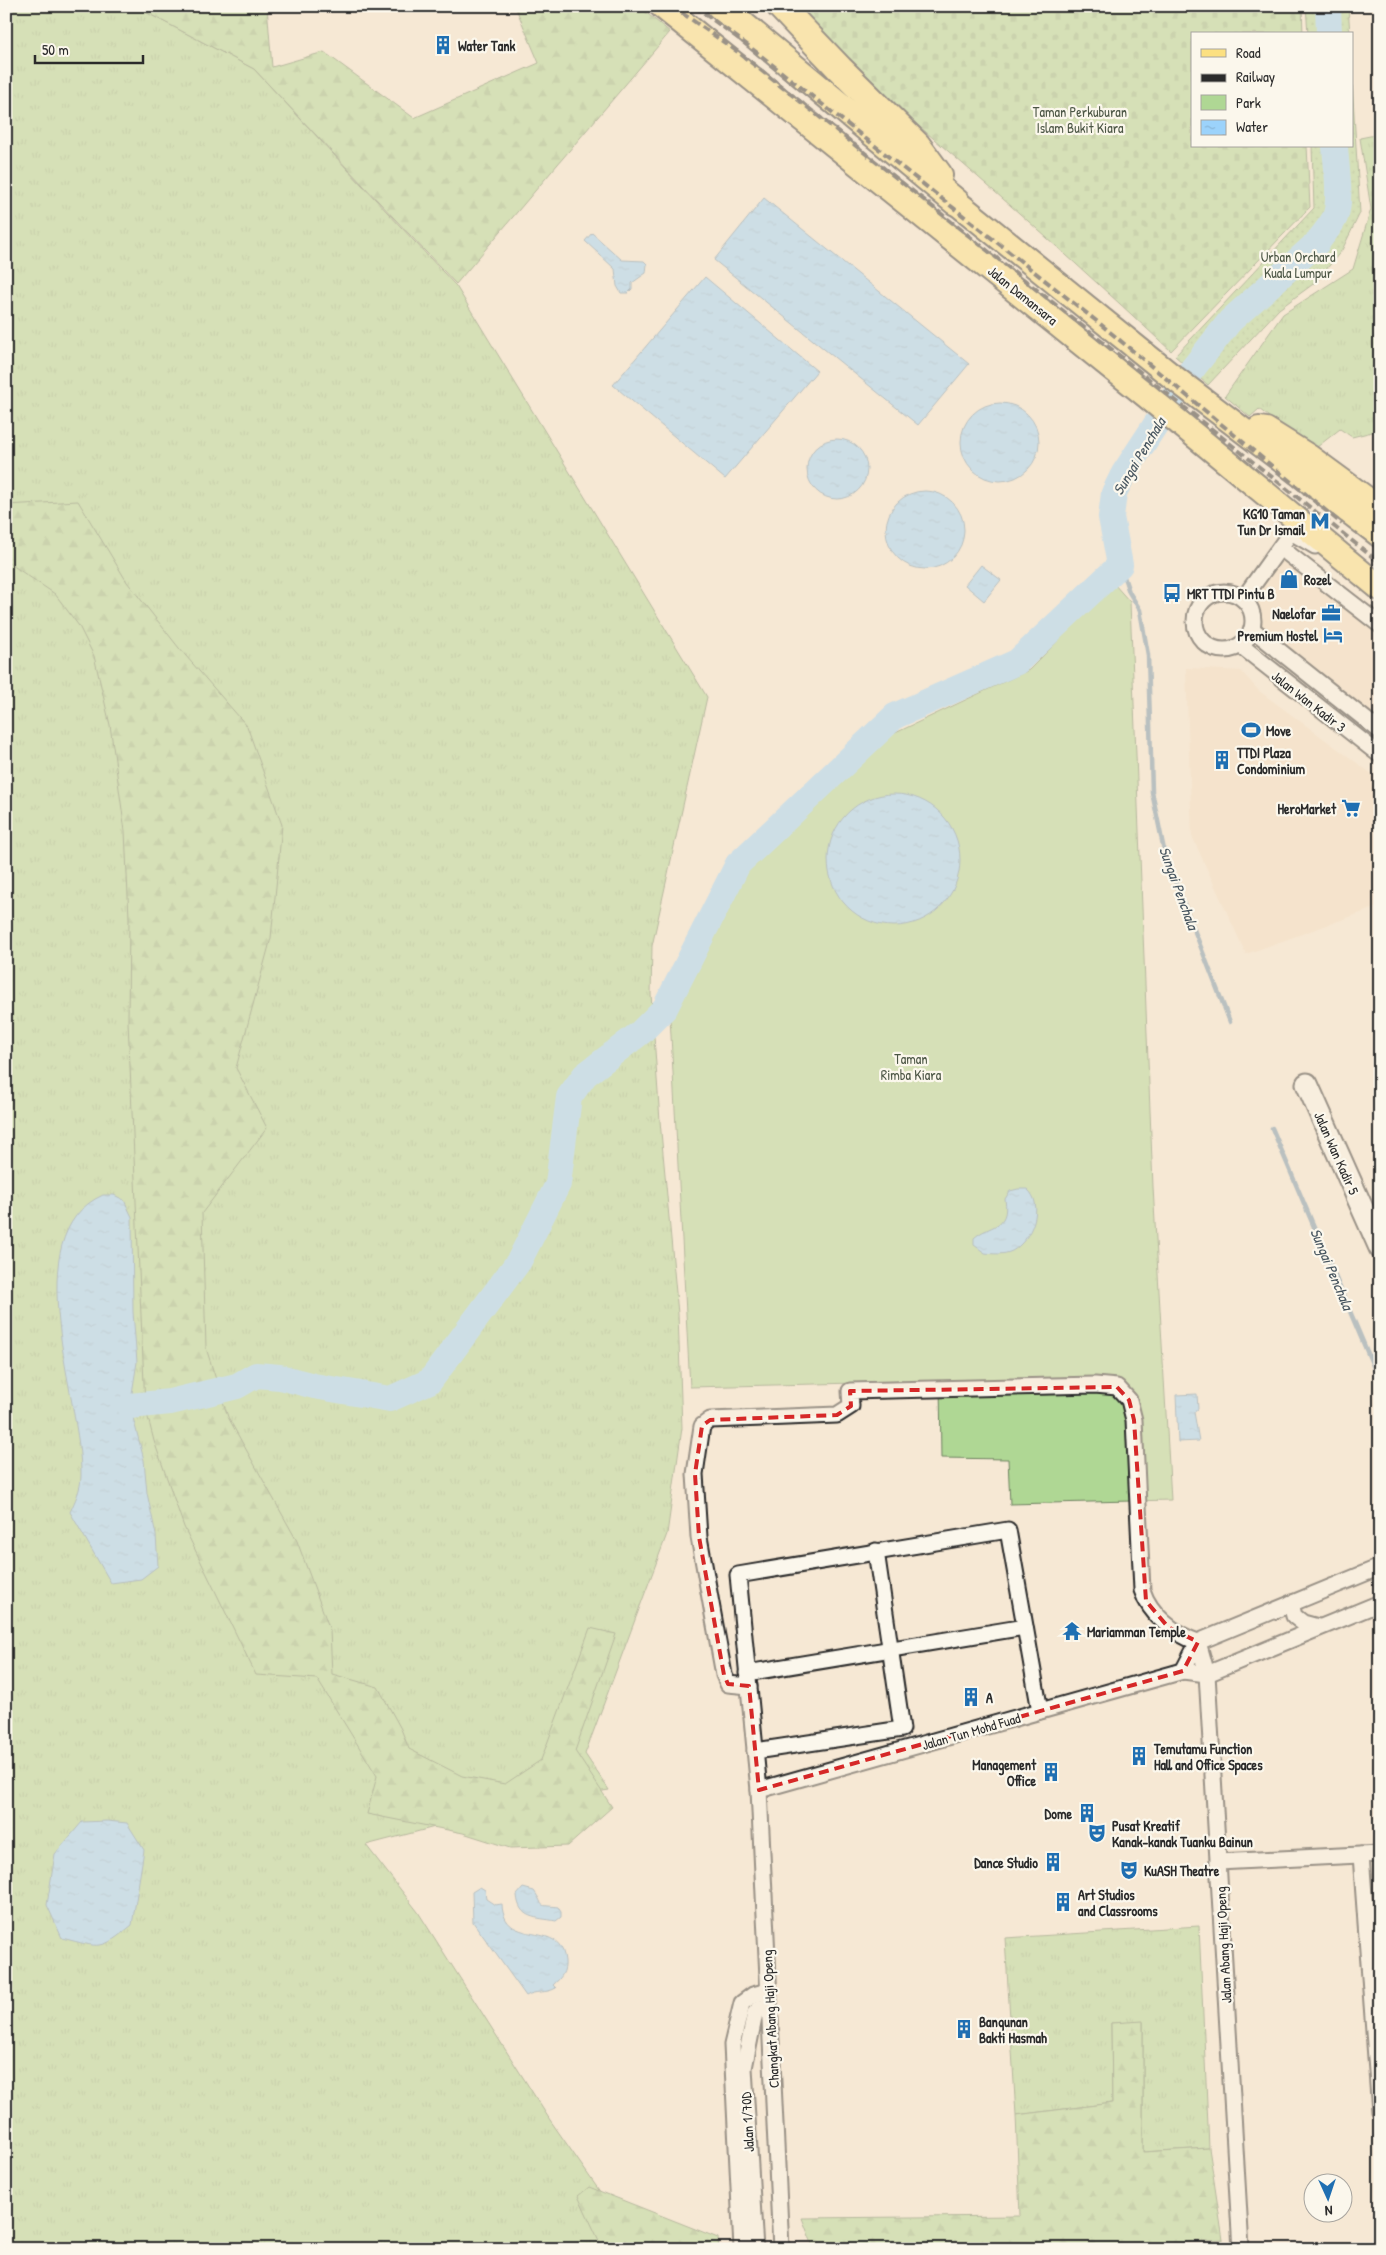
<svg xmlns="http://www.w3.org/2000/svg" width="1386" height="2255" viewBox="0 0 1386 2255" font-family="'Patrick Hand',sans-serif">
	<style>
		.built { fill: #f3dec3 }
		.grass { fill: url(#grass-tufts); stroke: #6d8160 }
		.forest { fill: url(#forest-firs); stroke: #6d8160 }
		.cemetery { fill: url(#cemetery-stones); stroke: #6d8160 }
		.park { fill: #afd794; stroke: #6d8160 }
		.garden { fill: url(#garden-dots); stroke: #6d8160 }
		.water { fill: url(#water-ripples); stroke: #6f90a8 }
		.lines { fill: none; stroke-linecap: round; stroke-linejoin: round }
		.stream { stroke: #6f90a8; stroke-width: 4.5 }
		.river { stroke: #9cd3fb; stroke-width: 26 }
		.street-casing { stroke: #2b2b2b; stroke-width: 19 }
		.secondary-casing { stroke: #2b2b2b; stroke-width: 25 }
		.primary-casing { stroke: #2b2b2b; stroke-width: 28 }
		.highway-casing { stroke: #2b2b2b; stroke-width: 30 }
		.street { stroke: #fbf7ec; stroke-width: 15 }
		.secondary { stroke: #fbf7ec; stroke-width: 21 }
		.primary { stroke: #fce080; stroke-width: 24 }
		.highway { stroke: #fce080; stroke-width: 26 }
		.rail { stroke: #2b2b2b; stroke-width: 4; stroke-dasharray: 8 4; stroke-linecap: butt }
		.marked { fill: none; stroke: #d62828; stroke-width: 4; stroke-dasharray: 10 6; stroke-linejoin: round }
		.labels { text-anchor: middle; dominant-baseline: central; stroke-width: 4.5; stroke-linejoin: round; paint-order: stroke }
		.poi-label { font-size: 14px; font-weight: bold; fill: #2b2b2b; stroke: #fbf7ec; text-anchor: start }
		.park-label { font-size: 14px; fill: #4c5645; stroke: #fbf7ec }
		.street-label { font-size: 14px; fill: #2b2b2b; stroke: #fbf7ec }
		.water-label { font-size: 15px; font-style: italic; fill: #47555f; stroke: #fbf7ec }
	</style>
	<defs>
		<pattern id="grass-tufts" width="24" height="20" patternUnits="userSpaceOnUse" patternTransform="scale(1.25)"><rect width="24" height="20" fill="#afd794"/><path d="M3 7l-1-3M5 7V3M7 7l1-3M15 17l-1-3M17 17v-4M19 17l1-3" fill="none" stroke="#97b980"/></pattern>
		<pattern id="forest-firs" width="22" height="20" patternUnits="userSpaceOnUse" patternTransform="scale(1.25)"><rect width="22" height="20" fill="#afd794"/><path d="M5 1l3.5 6h-7zM16 11l3.5 6h-7z" fill="#97b980"/></pattern>
		<pattern id="cemetery-stones" width="16" height="16" patternUnits="userSpaceOnUse" patternTransform="scale(1.25)"><rect width="16" height="16" fill="#afd794"/><path d="M2 7V4a2 2 0 0 1 4 0v3zM10 15v-3a2 2 0 0 1 4 0v3z" fill="#97b980"/></pattern>
		<pattern id="garden-dots" width="8" height="8" patternUnits="userSpaceOnUse" patternTransform="scale(1.25)"><rect width="8" height="8" fill="#afd794"/><path d="M2 2h.1M6 6h.1" fill="none" stroke="#97b980" stroke-width="1.8" stroke-linecap="round"/></pattern>
		<pattern id="water-ripples" width="26" height="14" patternUnits="userSpaceOnUse" patternTransform="scale(1.25)"><rect width="26" height="14" fill="#9cd3fb"/><path d="M2 4q2-2 4 0t4 0M15 11q2-2 4 0t4 0" fill="none" stroke="#87b5d7"/></pattern>
	</defs>
	<rect width="100%" height="100%" fill="#f6e8d4"/>
	<filter id="ink" filterUnits="userSpaceOnUse"><feTurbulence type="fractalNoise" baseFrequency=".02" numOctaves="2"/><feDisplacementMap in="SourceGraphic" scale="10" xChannelSelector="R" yChannelSelector="G"/><feConvolveMatrix kernelMatrix="1 2 1 2 8 2 1 2 1" color-interpolation-filters="sRGB"/></filter>
	<g filter="url(#ink)">
		<!-- built -->
		<g class="built">
			<polygon points="1281,554 1380,631 1380,723 1261,629 1251,594"/>
			<polygon points="1186,668 1241,671 1259,691 1380,780 1380,906 1246,954 1192,836"/>
		</g>
		<!-- grass -->
		<g class="grass">
			<polygon points="6,6 134,6 254,69 456,286 707,697 652,946 651,994 660,1121 678,1314 682,1428 667,1534 585,1754 609,1790 523,1804 366,1845 418,1912 550,2120 640,2249 6,2249"/>
			<polygon points="1380,134 1380,430 1352,437 1340,429 1312,451 1259,409 1250,417 1225,396 1283,314 1353,269 1371,209 1360,138"/>
			<polygon points="1199,1926 1209,2148 1143,2152 1143,2022 1111,2023 1112,2103 1016,2115 1005,1938"/>
		</g>
		<!-- forest -->
		<g class="forest">
			<polygon points="134,6 267,6 272,67 324,52 414,118 539,63 515,6 638,6 670,32 456,284 254,69"/>
			<polygon points="78,501 127,582 179,648 247,726 282,825 271,938 236,1068 267,1128 202,1213 206,1348 228,1417 297,1541 330,1630 332,1674 378,1687 401,1729 409,1749 462,1776 505,1784 541,1760 590,1628 616,1634 575,1751 612,1807 568,1846 510,1848 463,1833 367,1814 377,1776 317,1679 256,1675 184,1527 154,1441 145,1406 128,1021 129,918 125,831 110,725 94,656 79,626 55,594 6,561 6,505"/>
			<polygon points="1143,2021 1143,2152 1209,2148 1223,2240 1076,2249 814,2249 802,2218 1020,2216 1016,2115 1112,2103 1111,2023"/>
			<polygon points="589,2187 718,2238 719,2249 603,2249 578,2196"/>
		</g>
		<!-- cemetery -->
		<path class="cemetery" d="M774,6H1302L1303,34H1192V146H1307L1310,207L1171,351C1043,232 911,116 774,6Z"/>
		<!-- park -->
		<polygon class="park" points="1114,584 1130,602 1153,1187 1171,1500 1010,1504 1008,1459 941,1458 940,1381 690,1387 670,1017 745,865 889,736 1029,670"/>
		<!-- garden -->
		<g class="garden">
			<polygon points="1306,6 1348,6 1350,34 1308,34"/>
			<polygon points="1352,80 1360,213 1342,250 1316,282 1279,309 1208,385 1175,356 1314,208 1312,146 1352,146"/>
		</g>
		<!-- water -->
		<g class="water">
			<polygon points="764,198 969,364 918,425 714,260"/>
			<polygon points="592,233 622,260 644,261 647,264 646,273 632,283 632,289 628,293 621,293 617,286 615,269 585,241"/>
			<polygon points="705,277 817,371 725,479 613,385"/>
			<circle cx="1000" cy="442" r="39"/>
			<circle cx="837" cy="469" r="30"/>
			<circle cx="925" cy="530" r="39"/>
			<polygon points="981,565 1001,580 984,601 965,585"/>
			<circle cx="894" cy="860" r="66"/>
			<path d="M1018,1189H1027C1046,1205 1031,1241 1012,1251C1004,1255 993,1254 985,1253L974,1245V1238C989,1224 1010,1230 1005,1199L1010,1191Z"/>
			<path d="M103,1195H114L124,1200L132,1217L133,1312L137,1362L130,1406L144,1460L147,1493L156,1535L158,1566L141,1579L111,1583L70,1512C75,1501 81,1489 81,1476C83,1402 13,1235 103,1195Z"/>
			<polygon points="1197,1394 1198,1409 1194,1412 1199,1441 1178,1442 1176,1395"/>
			<path d="M107,1821L127,1823L144,1850L132,1925C100,1951 102,1948 62,1938L47,1905L55,1854L82,1822Z"/>
			<path d="M480,1887L485,1890L486,1899L495,1905L502,1904C502,1915 507,1925 517,1929C537,1938 562,1931 565,1961C566,1972 561,1978 553,1985L556,1988C546,1994 535,1990 526,1996L473,1922L472,1892Z"/>
			<path d="M523,1888L534,1891C547,1909 534,1904 558,1907L561,1912V1917L556,1921C536,1917 519,1920 517,1895Z"/>
		</g>
		<g class="lines">
			<!-- stream -->
			<g class="stream">
				<polyline points="1120,565 1129,592 1140,610 1148,655 1152,792 1165,855 1230,1022"/>
				<polyline points="1272,1128 1380,1382"/>
			</g>
			<!-- river -->
			<g class="river">
				<polyline points="1328,6 1329,34"/>
				<path d="M130,1406L170,1402L237,1386L256,1375L280,1377L314,1386L390,1399L430,1381L519,1261L558,1184L569,1097L585,1075L640,1033L665,1008L738,864L895,716L1017,662L1120,565L1111,517L1114,493L1124,473L1190,372L1230,321L1317,243C1323,234 1331,226 1335,217C1342,200 1336,165 1335,146"/>
			</g>
			<!-- street casing -->
			<g class="street-casing">
				<g id="street">
					<polyline points="1279,550 1286,552 1380,625"/>
					<circle cx="1224" cy="621" r="29"/>
					<polyline points="1243,599 1291,532 1315,546"/>
					<polyline points="1252,629 1380,731"/>
					<polyline points="1240,645 1380,755"/>
					<polyline points="1291,1603 1294,1616 1303,1623 1318,1627"/>
					<polyline points="1198,1642 1207,1674 1241,2249"/>
					<polyline points="1183,1671 1198,1642 1380,1567"/>
					<polyline points="747,1673 1025,1627"/>
					<path d="M749,1686L728,1684L724,1675L699,1537L695,1474L702,1426L710,1420L837,1415L851,1406L850,1391L1095,1385L1117,1387L1129,1400L1134,1420L1142,1590C1150,1615 1174,1634 1198,1642"/>
					<polyline points="755,1751 902,1729 876,1551"/>
					<polyline points="759,1790 1183,1671 1207,1674 1380,1603"/>
					<polyline points="1361,1855 1380,2112"/>
					<polyline points="1218,1862 1380,1854"/>
					<polyline points="742,2249 732,2045 742,2003 753,1995 768,1991"/>
					<polyline points="755,2249 744,2068 755,2013 760,2008 769,2007"/>
					<polyline points="781,2249 759,1790 738,1575 1008,1530 1040,1711"/>
				</g>
			</g>
			<!-- secondary casing -->
			<g class="secondary-casing">
				<polyline id="secondary" points="1307,1084 1380,1248"/>
			</g>
			<!-- primary casing -->
			<g class="primary-casing">
				<g id="primary">
					<polyline points="662,6 1147,396 1380,588"/>
					<polyline points="956,202 1169,374 1380,535"/>
					<polyline points="1259,429 1266,430 1309,457 1380,509"/>
				</g>
			</g>
			<!-- highway casing -->
			<g class="highway-casing">
				<g id="highway">
					<polyline points="720,6 956,202"/>
					<polyline points="780,6 840,69 917,145 939,175"/>
				</g>
			</g>
			<!-- street -->
			<use href="#street" class="street"/>
			<!-- secondary -->
			<use href="#secondary" class="secondary"/>
			<!-- primary -->
			<use href="#primary" class="primary"/>
			<!-- highway -->
			<use href="#highway" class="highway"/>
			<!-- rail -->
			<g class="rail">
				<polyline points="672,6 738,52 1380,563"/>
				<polyline points="694,6 746,44 1099,323 1342,524"/>
			</g>
		</g>
	</g>
	<!-- marked area -->
	<path d="M0 0H1386V2255H0ZM1117,1387L1129,1400L1134,1420L1146,1601L1168,1627L1198,1642L1183,1671L759,1790L749,1686L728,1684L724,1675L699,1537L695,1474L702,1426L710,1420L837,1415L851,1406L850,1391Z" fill="#f6e8d4" fill-opacity=".55" fill-rule="evenodd"/>
	<path class="marked" d="M1117,1387L1129,1400L1134,1420L1146,1601L1168,1627L1198,1642L1183,1671L759,1790L749,1686L728,1684L724,1675L699,1537L695,1474L702,1426L710,1420L837,1415L851,1406L850,1391Z"/>
	<!-- icons -->
	<defs>
		<g id="building-bare" transform="scale(1.5)"><path d="M-4-6H4V6H1V3H-1V6H-4ZM-2.5-4.3h1.7v1.8h-1.7ZM.8-4.3h1.7v1.8H.8ZM-2.5-1h1.7V.8h-1.7ZM.8-1h1.7V.8H.8Z" fill="#1f6fb2" stroke="#fbf7ec" stroke-width="2.5" paint-order="stroke"/></g>
		<g id="metro-bare" transform="scale(1.5)"><path d="M-5.5 5V-5H-3L0 0L3-5H5.5V5H3V-.5L0 4L-3-.5V5Z" fill="#1f6fb2" stroke="#fbf7ec" stroke-width="2.5" paint-order="stroke"/></g>
		<g id="shop-bare" transform="scale(1.5)"><path d="M-5-2.5h2.3a2.7 3.5 0 0 1 5.4 0H5L5.5 6h-11ZM-1.5-2.5h3a1.5 2.3 0 0 0-3 0Z" fill="#1f6fb2" stroke="#fbf7ec" stroke-width="2.5" paint-order="stroke"/></g>
		<g id="bus-bare" transform="scale(1.5)"><path d="M-5-6H5V4H4V6H2V4H-2V6H-4V4H-5ZM-3.5-4V0h7V-4ZM-3.5 1.2v1.5H-2V1.2ZM2 1.2v1.5H3.5V1.2Z" fill="#1f6fb2" stroke="#fbf7ec" stroke-width="2.5" paint-order="stroke"/></g>
		<g id="office-bare" transform="scale(1.5)"><path d="M-6-3h4V-5.5h4V-3h4V5H-6ZM-1-4.5V-3h2v-1.5ZM-6 0V1H6V0Z" fill="#1f6fb2" stroke="#fbf7ec" stroke-width="2.5" paint-order="stroke"/></g>
		<g id="hotel-bare" transform="scale(1.5)"><path d="M-6-4.5h1.5V1H6V5H4.5V3h-9V5H-6ZM-4 0a1.8 1.8 0 1 1 3.6 0ZM.5 0V-2.5h3Q6-2.5 6 0Z" fill="#1f6fb2" stroke="#fbf7ec" stroke-width="2.5" paint-order="stroke"/></g>
		<g id="stadium-bare" transform="scale(1.5)"><path d="M0-5a6.5 5 0 1 0 0 10a6.5 5 0 1 0 0-10ZM-3.5-1.8h7v3.6h-7Z" fill="#1f6fb2" stroke="#fbf7ec" stroke-width="2.5" paint-order="stroke"/></g>
		<g id="supermarket-bare" transform="scale(1.5)"><path d="M-6-5.5h2.5l.6 2H6L4.5 2H-2.5L-4.4-4H-6ZM-1.5 3.2a1.3 1.3 0 1 0 .1 0ZM3 3.2a1.3 1.3 0 1 0 .1 0Z" fill="#1f6fb2" stroke="#fbf7ec" stroke-width="2.5" paint-order="stroke"/></g>
		<g id="temple-bare" transform="scale(1.5)"><path d="M0-6L5-2H3V0L6.5 2.5H4V6H1.5V3h-3V6H-4V2.5H-6.5L-3 0V-2H-5Z" fill="#1f6fb2" stroke="#fbf7ec" stroke-width="2.5" paint-order="stroke"/></g>
		<g id="theatre-bare" transform="scale(1.5)"><path d="M-5-5.5Q0-4 5-5.5V0Q5 5 0 6Q-5 5-5 0ZM-3.3-2.5H-1v1.5H-3.3ZM1-2.5H3.3v1.5H1ZM-2.8 1Q0 5.5 2.8 1Z" fill="#1f6fb2" stroke="#fbf7ec" stroke-width="2.5" paint-order="stroke"/></g>
	</defs>
	<g fill-rule="evenodd">
		<use href="#building-bare" x="443" y="45"/>
		<use href="#metro-bare" x="1320" y="521"/>
		<use href="#shop-bare" x="1289" y="579"/>
		<use href="#bus-bare" x="1172" y="593"/>
		<use href="#office-bare" x="1331" y="613"/>
		<use href="#hotel-bare" x="1333" y="635"/>
		<use href="#stadium-bare" x="1251" y="730"/>
		<use href="#building-bare" x="1222" y="760"/>
		<use href="#supermarket-bare" x="1351" y="808"/>
		<use href="#temple-bare" x="1072" y="1631"/>
		<use href="#building-bare" x="971" y="1697"/>
		<use href="#building-bare" x="1139" y="1756"/>
		<use href="#building-bare" x="1051" y="1772"/>
		<use href="#building-bare" x="1087" y="1813"/>
		<use href="#theatre-bare" x="1097" y="1833"/>
		<use href="#building-bare" x="1053" y="1862"/>
		<use href="#theatre-bare" x="1129" y="1870"/>
		<use href="#building-bare" x="1063" y="1902"/>
		<use href="#building-bare" x="964" y="2029"/>
	</g>
	<g class="labels">
		<!-- poi labels -->
		<g class="poi-label">
			<text x="458" y="45">Water Tank</text>
			<text x="1305" y="513" text-anchor="end">KG10 Taman<tspan x="1305" dy="16">Tun Dr Ismail</tspan></text>
			<text x="1304" y="579">Rozel</text>
			<text x="1187" y="593">MRT TTDI Pintu B</text>
			<text x="1316" y="613" text-anchor="end">Naelofar</text>
			<text x="1318" y="635" text-anchor="end">Premium Hostel</text>
			<text x="1266" y="730">Move</text>
			<text x="1237" y="752">TTDI Plaza<tspan x="1237" dy="16">Condominium</tspan></text>
			<text x="1336" y="808" text-anchor="end">HeroMarket</text>
			<text x="1087" y="1631">Mariamman Temple</text>
			<text x="986" y="1697">A</text>
			<text x="1154" y="1748">Temutamu Function<tspan x="1154" dy="16">Hall and Office Spaces</tspan></text>
			<text x="1036" y="1764" text-anchor="end">Management<tspan x="1036" dy="16">Office</tspan></text>
			<text x="1072" y="1813" text-anchor="end">Dome</text>
			<text x="1112" y="1825">Pusat Kreatif<tspan x="1112" dy="16">Kanak-kanak Tuanku Bainun</tspan></text>
			<text x="1038" y="1862" text-anchor="end">Dance Studio</text>
			<text x="1144" y="1870">KuASH Theatre</text>
			<text x="1078" y="1894">Art Studios<tspan x="1078" dy="16">and Classrooms</tspan></text>
			<text x="979" y="2021">Bangunan<tspan x="979" dy="16">Bakti Hasmah</tspan></text>
		</g>
		<!-- park labels -->
		<g class="park-label">
			<text x="1080" y="111">Taman Perkuburan<tspan x="1080" dy="16">Islam Bukit Kiara</tspan></text>
			<text x="1298" y="256">Urban Orchard<tspan x="1298" dy="16">Kuala Lumpur</tspan></text>
			<text x="911" y="1058">Taman<tspan x="911" dy="16">Rimba Kiara</tspan></text>
		</g>
		<!-- street labels -->
		<g class="street-label">
			<text transform="translate(1023 295) rotate(39)">Jalan Damansara</text>
			<text transform="translate(1309 701) rotate(38)">Jalan Wan Kadir 3</text>
			<text transform="translate(1337 1153) rotate(66)">Jalan Wan Kadir 5</text>
			<text transform="translate(971 1731) rotate(-16)">Jalan Tun Mohd Fuad</text>
			<text transform="translate(1223 1945) rotate(-93)">Jalan Abang Haji Openg</text>
			<text transform="translate(770 2019) rotate(-93)">Changkat Abang Haji Openg</text>
			<text transform="translate(747 2122) rotate(-93)">Jalan 1/70D</text>
		</g>
		<!-- water labels -->
		<g class="water-label">
			<text transform="translate(1139 456) rotate(-59)">Sungai Penchala</text>
			<text transform="translate(1179 888) rotate(70)">Sungai Penchala</text>
			<text transform="translate(1332 1269) rotate(67)">Sungai Penchala</text>
		</g>
	</g>
	<!-- margin -->
	<rect width="1386" height="2255" fill="none" stroke="#fbf7ec" stroke-width="25"/>
	<rect x="12" y="12" width="1361" height="2230" fill="none" stroke="#2b2b2b" stroke-width="2" filter="url(#ink)"/>
	<!-- legend -->
	<rect x="1191" y="32" width="162" height="115" fill="#fbf7ec" stroke="#a8a59f"/>
	<rect x="1201" y="49" width="25" height="8" fill="#fce080" stroke="#a8a59f"/>
	<text x="1236" y="58" font-size="15" fill="#2b2b2b">Road</text>
	<rect x="1201" y="74" width="25" height="8" fill="#2b2b2b" stroke="#a8a59f"/>
	<text x="1236" y="82" font-size="15" fill="#2b2b2b">Railway</text>
	<rect x="1201" y="95" width="25" height="15" fill="#afd794" stroke="#a8a59f"/>
	<text x="1236" y="108" font-size="15" fill="#2b2b2b">Park</text>
	<rect x="1201" y="120" width="25" height="15" fill="url(#water-ripples)" stroke="#a8a59f"/>
	<text x="1236" y="132" font-size="15" fill="#2b2b2b">Water</text>
	<!-- north arrow -->
	<g transform="translate(1328 2198) rotate(177)"><circle r="24" fill="#fbf7ec" stroke="#a8a59f"/>
	<path d="M0-4L9 19L0 12L-9 19Z" fill="#1f6fb2"/>
	<text y="-8" font-size="14" font-weight="bold" text-anchor="middle" fill="#2b2b2b">N</text>
	</g>
	<!-- scale -->
	<path d="M35 55v8h108v-8" fill="none" stroke="#2b2b2b" stroke-width="2.5"/>
	<text x="42" y="55" font-size="15" fill="#2b2b2b" stroke="#fbf7ec" stroke-width="4" paint-order="stroke">50 m</text>
</svg>
